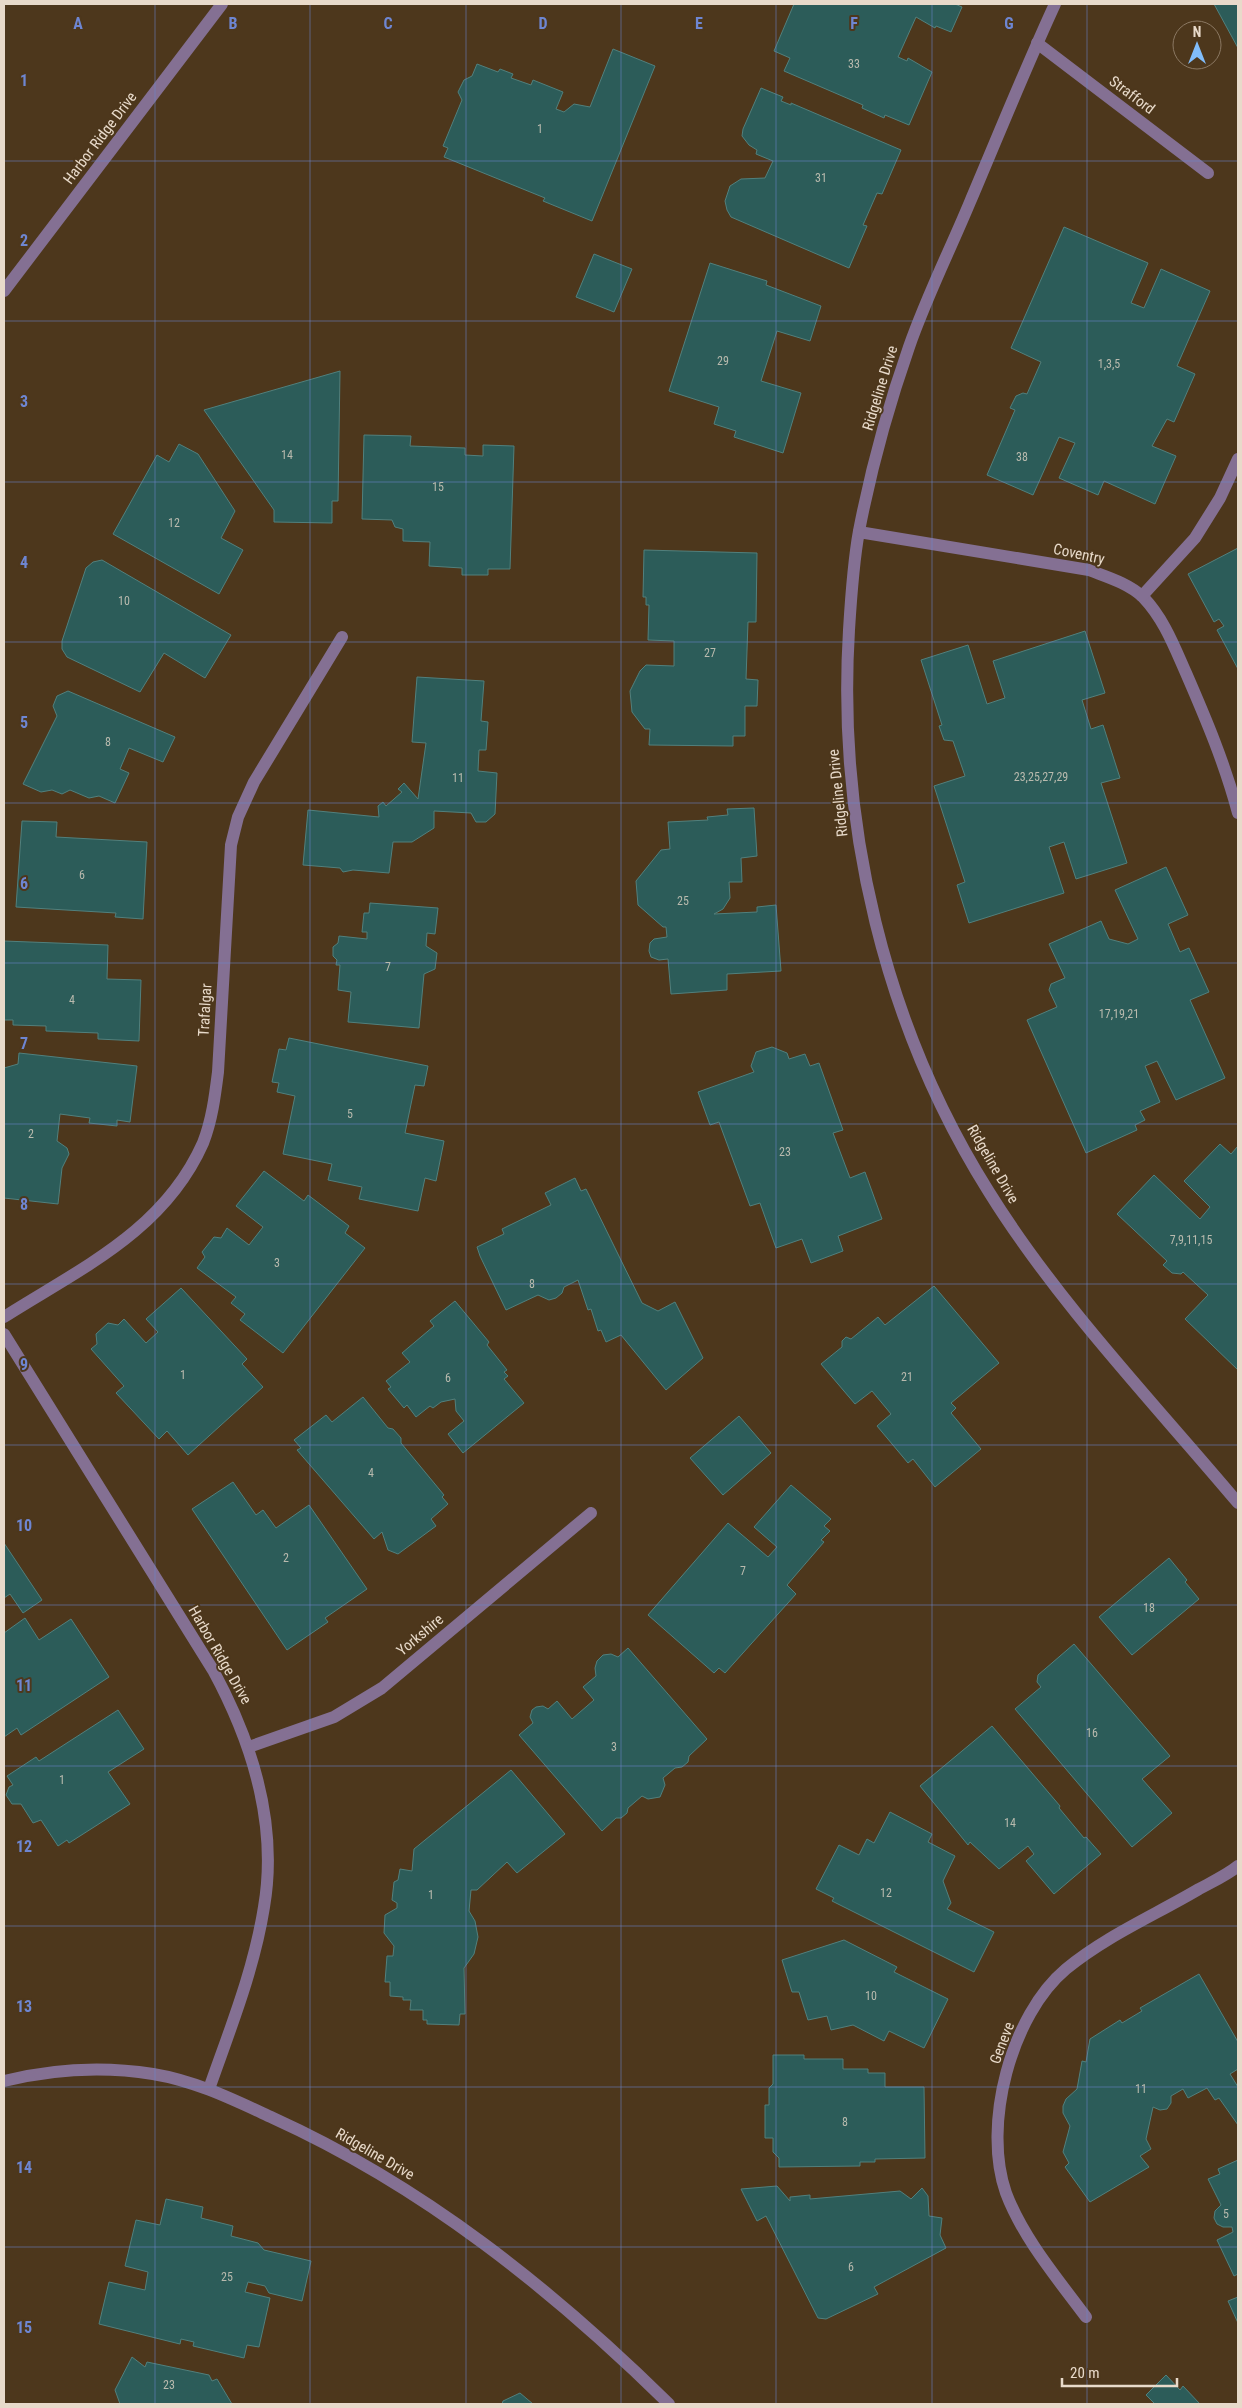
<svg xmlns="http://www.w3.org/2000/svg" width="1242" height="2408" viewBox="0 0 1242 2408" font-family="'Roboto Condensed',sans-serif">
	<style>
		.building { fill: #2c5c59; stroke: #51807d }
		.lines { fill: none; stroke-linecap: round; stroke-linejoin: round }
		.minor { stroke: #847093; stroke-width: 12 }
		.grid { fill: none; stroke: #6e86d2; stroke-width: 1; stroke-opacity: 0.55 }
		.labels { text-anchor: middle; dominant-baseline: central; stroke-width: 4; stroke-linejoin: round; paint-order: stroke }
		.number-label { font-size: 12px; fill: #b9baae }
		.street-label { font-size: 15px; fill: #e8daca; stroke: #4d371c }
		.grid-label { font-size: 16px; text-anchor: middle; font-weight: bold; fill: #6e86d2; stroke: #4d371c; stroke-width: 4; stroke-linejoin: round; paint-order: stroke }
	</style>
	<rect width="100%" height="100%" fill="#4d371c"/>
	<!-- building -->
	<g class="building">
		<polygon points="794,4 955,4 962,7 951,32 936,26 935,28 916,17 898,57 907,61 908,58 932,72 909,125 885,115 884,118 862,108 863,105 784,71 790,58 774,51"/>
		<polygon points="1214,4 1238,4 1238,48"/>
		<polygon points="613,49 655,66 592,221 543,201 545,198 444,157 448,148 443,146 462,100 458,92 464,80 472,76 477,64 498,72 500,69 513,74 511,78 531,85 533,80 563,92 556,109 564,112 574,104 590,107"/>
		<polygon points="761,88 783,97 781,101 791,105 791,103 901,150 882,194 877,193 863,225 867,226 849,268 731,217 727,210 725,201 730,186 741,179 765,178 773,161 756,154 757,150 749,145 742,136 743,129"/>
		<polygon points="1064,227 1148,263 1131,303 1144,308 1161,269 1210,291 1177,366 1195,374 1174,422 1167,419 1152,446 1176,456 1155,504 1104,481 1098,495 1059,478 1075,443 1059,437 1033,495 987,475 1015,410 1010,408 1016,396 1023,393 1027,394 1041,362 1011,348"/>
		<polygon points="594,254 632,269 614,312 576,297"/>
		<polygon points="710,263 767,281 766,285 821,306 810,341 777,331 761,381 801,393 783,453 734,437 736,431 714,424 719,407 669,391"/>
		<polygon points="340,371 338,501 332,501 332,523 274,522 274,510 204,410"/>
		<polygon points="364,435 411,436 410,446 465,448 465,455 483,456 483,445 514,446 510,569 488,569 488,575 462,575 462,568 429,566 430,542 403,541 403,529 395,527 392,520 362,519"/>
		<polygon points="179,444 198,454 235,511 221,538 243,550 219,594 113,534 157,455 169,462"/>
		<polygon points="1238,548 1238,669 1217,630 1224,626 1219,619 1214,622 1188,574"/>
		<polygon points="644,550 757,553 756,622 748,622 746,679 758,680 757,706 745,706 745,736 733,736 733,746 649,745 650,729 645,729 632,712 630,691 640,671 646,665 674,666 674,641 648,640 649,605 646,605 646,597 643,597"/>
		<polygon points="102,560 231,635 205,678 164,653 140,692 67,657 62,649 62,641 86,568 93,562"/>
		<polygon points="1085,631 1105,693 1082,700 1091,729 1103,725 1120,778 1101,783 1127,863 1076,879 1064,842 1049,847 1064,893 969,923 957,885 965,882 934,786 965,776 953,741 944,740 939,726 942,725 921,660 968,645 987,704 1005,698 993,661"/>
		<polygon points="417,677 484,681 481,721 488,722 486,750 479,750 478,771 497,773 495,814 486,822 476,822 471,813 434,811 434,828 412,842 393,842 389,873 353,870 343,872 340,868 303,865 308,810 379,817 378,806 383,802 386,806 402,792 398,789 404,783 418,799 426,743 412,742"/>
		<polygon points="68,691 175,737 163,762 129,748 120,769 129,773 115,803 99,796 89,798 70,790 62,794 52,790 41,792 23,784 57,716 53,706 57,696"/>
		<polygon points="754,808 757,856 741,858 742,882 729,882 730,898 723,909 714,914 757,912 757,907 776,905 781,971 727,974 727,990 671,994 668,959 659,960 651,957 649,951 650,943 654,939 667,937 666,927 663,927 638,905 636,881 661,850 670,849 668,822 708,820 707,817 728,815 727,809"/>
		<polygon points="22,821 57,822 56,837 147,842 143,919 115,917 116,913 16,907"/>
		<polygon points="1166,867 1188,915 1168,924 1180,952 1189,948 1209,992 1190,1000 1225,1078 1176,1100 1157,1061 1145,1066 1160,1102 1140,1111 1145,1120 1135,1125 1137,1130 1086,1153 1027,1020 1057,1007 1049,990 1051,984 1065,978 1049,944 1101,921 1109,939 1128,944 1138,939 1115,890"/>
		<polygon points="370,903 438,908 435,934 427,933 426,946 437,953 435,969 424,974 419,1028 348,1022 351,992 338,990 340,965 336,965 337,960 333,956 333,947 338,943 339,936 367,939 367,932 362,932 364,913 369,913"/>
		<polygon points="4,941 108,945 107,979 141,980 139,1041 98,1039 98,1033 46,1031 46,1026 13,1025 13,1020 4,1020"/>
		<polygon points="289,1038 428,1066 424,1086 415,1085 405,1133 444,1141 436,1181 425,1178 418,1211 359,1199 362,1187 328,1180 332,1164 283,1154 295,1096 277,1092 279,1083 272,1082 279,1049 286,1050"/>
		<polygon points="772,1047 787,1053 789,1059 805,1054 810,1066 819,1063 843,1130 833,1133 850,1178 865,1172 882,1219 838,1236 843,1251 811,1263 802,1239 776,1248 760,1203 750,1206 719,1122 710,1125 698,1092 754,1072 751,1066 756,1052"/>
		<polygon points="19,1053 137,1066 130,1122 117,1120 117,1126 89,1123 90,1118 60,1114 57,1141 67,1148 69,1154 62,1168 58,1204 4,1198 4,1068 18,1064"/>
		<polygon points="1220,1144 1231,1154 1238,1146 1238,1370 1185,1319 1208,1295 1183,1272 1181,1274 1172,1273 1163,1265 1167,1261 1117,1214 1154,1175 1200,1219 1210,1207 1184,1181"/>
		<polygon points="264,1171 304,1201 308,1195 349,1226 345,1233 365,1248 283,1353 240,1320 245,1314 231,1303 236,1297 197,1268 205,1257 202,1252 214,1237 221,1238 227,1228 249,1245 263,1227 236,1206"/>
		<polygon points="575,1178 581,1191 586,1189 642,1303 658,1311 675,1302 703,1358 666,1390 621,1335 606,1342 601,1330 598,1331 591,1309 588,1310 578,1280 564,1287 562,1293 556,1298 549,1300 538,1295 506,1310 480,1256 477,1247 504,1234 502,1229 551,1205 545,1193"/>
		<polygon points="934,1286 999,1363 951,1403 956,1408 951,1413 981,1449 935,1487 913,1459 908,1463 877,1426 891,1414 872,1391 855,1404 821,1364 842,1347 842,1341 846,1337 851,1339 878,1317 885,1325"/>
		<polygon points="181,1288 247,1359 242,1364 263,1387 188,1455 167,1431 159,1439 116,1393 124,1386 91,1349 97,1344 96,1334 108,1323 118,1325 124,1319 146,1343 158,1332 146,1319"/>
		<polygon points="455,1301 489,1342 487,1345 507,1370 504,1372 508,1376 504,1379 524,1403 463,1453 448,1434 464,1421 456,1411 455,1399 441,1402 433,1408 430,1406 416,1417 407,1405 404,1408 388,1389 391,1387 386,1381 410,1362 402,1353 434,1326 430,1321"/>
		<polygon points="363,1397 388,1428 393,1429 401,1438 401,1443 444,1495 442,1497 448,1504 431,1519 436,1526 398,1554 388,1550 382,1532 374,1539 297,1450 301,1448 294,1440 326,1415 332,1422"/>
		<polygon points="739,1416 771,1453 723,1495 690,1458"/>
		<polygon points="233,1482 256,1515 263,1510 276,1528 309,1505 367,1589 325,1618 328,1622 287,1650 192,1509"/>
		<polygon points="791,1485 831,1519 824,1526 830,1531 821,1540 824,1542 787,1585 796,1594 725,1673 719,1668 714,1673 648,1615 728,1523 768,1557 777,1547 754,1527"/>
		<polygon points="4,1543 42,1600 23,1613 10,1594 4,1598"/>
		<polygon points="1169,1558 1187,1580 1185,1582 1199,1599 1132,1655 1099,1617"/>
		<polygon points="25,1618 39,1640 71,1619 109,1677 21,1735 17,1728 4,1737 4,1633"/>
		<polygon points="1074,1644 1170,1756 1142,1779 1172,1813 1132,1847 1015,1709 1041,1687 1037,1682 1038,1675"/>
		<polygon points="628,1648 707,1739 689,1756 688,1762 682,1767 675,1768 663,1778 665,1785 660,1797 648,1799 642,1796 628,1808 627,1813 621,1818 616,1818 602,1831 519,1735 533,1723 530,1717 532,1710 536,1707 543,1706 548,1709 557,1701 572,1719 594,1700 583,1687 596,1676 595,1668 597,1661 603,1655 611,1654 618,1657"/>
		<polygon points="118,1710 144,1749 108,1772 130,1804 69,1843 67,1840 58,1846 41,1820 33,1823 21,1804 12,1804 6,1795 9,1787 13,1785 7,1776 36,1757 39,1761"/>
		<polygon points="992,1726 1060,1806 1059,1808 1084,1838 1086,1837 1101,1854 1054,1894 1026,1861 1034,1854 1028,1846 999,1869 970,1842 968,1845 920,1786"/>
		<polygon points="511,1770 565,1834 517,1873 507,1862 477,1890 471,1890 469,1911 475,1921 478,1937 474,1954 464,1968 465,2014 460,2014 459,2025 427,2024 427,2020 423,2020 423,2010 410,2010 411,2000 403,2000 403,1997 390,1996 390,1982 385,1982 387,1956 393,1956 394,1946 384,1933 385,1915 397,1908 397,1903 392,1900 394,1882 398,1880 400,1869 412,1871 414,1849"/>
		<polygon points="890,1812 932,1834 928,1842 955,1856 943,1881 951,1903 947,1909 994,1932 974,1972 832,1901 834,1898 816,1889 839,1845 859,1855 867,1839 874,1843"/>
		<polygon points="844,1940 897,1967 894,1972 948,1999 924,2048 889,2031 884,2041 853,2025 831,2030 827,2016 808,2020 799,1992 792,1992 782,1960"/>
		<polygon points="1199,1974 1238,2042 1238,2069 1230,2074 1238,2087 1238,2125 1219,2098 1215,2100 1207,2088 1188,2098 1183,2089 1171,2096 1171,2103 1167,2109 1160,2110 1153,2107 1146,2139 1151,2149 1140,2156 1149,2167 1090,2202 1065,2167 1069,2163 1063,2152 1070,2126 1063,2113 1063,2106 1066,2099 1077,2089 1082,2061 1086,2062 1090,2039 1120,2020 1122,2023 1142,2011 1140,2008"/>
		<polygon points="773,2055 804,2055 804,2059 843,2059 843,2069 868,2069 868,2073 885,2073 885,2087 924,2087 925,2158 875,2159 875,2162 860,2162 860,2166 779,2167 779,2158 773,2152 773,2138 765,2138 765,2105 769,2105 769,2088 773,2084"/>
		<polygon points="1238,2160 1238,2274 1234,2276 1217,2240 1233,2232 1232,2227 1223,2227 1217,2224 1214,2218 1215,2211 1221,2205 1208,2179 1220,2174 1218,2169"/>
		<polygon points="777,2186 790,2201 790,2197 810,2195 810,2199 900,2191 911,2199 922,2188 928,2196 929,2216 942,2218 940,2235 946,2248 874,2287 878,2294 826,2319 818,2318 766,2216 757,2221 741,2189"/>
		<polygon points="166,2199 203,2207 201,2218 233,2226 231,2236 258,2243 264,2250 311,2261 302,2301 269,2293 265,2286 248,2282 245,2292 270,2298 259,2347 247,2345 244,2358 193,2346 194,2342 181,2339 180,2344 99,2324 109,2282 145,2290 148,2272 125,2266 136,2220 160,2225"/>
		<polygon points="1238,2297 1238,2323 1228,2301"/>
		<polygon points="132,2357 145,2367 147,2362 209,2375 212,2381 217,2379 232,2404 120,2404 115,2390"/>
		<polygon points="1166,2375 1180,2390 1183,2386 1200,2404 1155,2404 1146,2395"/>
		<polygon points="520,2393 533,2404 502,2404 503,2401"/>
	</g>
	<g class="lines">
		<!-- minor -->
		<g class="minor">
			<path d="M1055,4C1025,69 998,136 970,202C950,250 926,298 909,347C888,407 871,469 859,531C853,564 851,597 849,630C837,825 885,1027 989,1192C1058,1303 1154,1403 1238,1503"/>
			<polyline points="1037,43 1208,173"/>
			<polyline points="4,291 222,4"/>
			<path d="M859,532L1089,570C1107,577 1128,583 1143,597C1164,619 1174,646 1186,673C1206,719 1225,764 1238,813"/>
			<polyline points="1142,596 1195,538 1220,498 1238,459"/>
			<path d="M4,1317C81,1268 164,1231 203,1143C212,1120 215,1096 218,1072L231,845L238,817L254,782L342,637"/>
			<path d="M4,1334L213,1670C252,1742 278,1825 264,1907C254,1970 230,2029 209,2089"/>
			<polyline points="249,1747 334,1717 382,1688 591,1513"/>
			<path d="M4,2081C53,2069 103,2066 153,2074C196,2081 234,2100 273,2118C423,2186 552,2289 669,2404"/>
			<path d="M1086,2317C1057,2278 1023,2238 1006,2193C982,2125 1011,2015 1066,1969C1106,1936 1155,1915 1199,1889C1212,1882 1227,1875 1238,1866"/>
		</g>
	</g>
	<!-- grid -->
	<path class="grid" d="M155,4V2404M310,4V2404M466,4V2404M621,4V2404M776,4V2404M932,4V2404M1087,4V2404M4,161H1238M4,321H1238M4,482H1238M4,642H1238M4,803H1238M4,963H1238M4,1124H1238M4,1284H1238M4,1445H1238M4,1605H1238M4,1766H1238M4,1926H1238M4,2087H1238M4,2247H1238"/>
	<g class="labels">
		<!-- number labels -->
		<g class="number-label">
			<text x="854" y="64">33</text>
			<text x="540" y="129">1</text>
			<text x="821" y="178">31</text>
			<text x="723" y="361">29</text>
			<text x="1109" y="364">1,3,5</text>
			<text x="287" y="455">14</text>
			<text x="1022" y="457">38</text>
			<text x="438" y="487">15</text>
			<text x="174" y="523">12</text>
			<text x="124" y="601">10</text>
			<text x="710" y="653">27</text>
			<text x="108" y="742">8</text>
			<text x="1041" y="777">23,25,27,29</text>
			<text x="458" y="778">11</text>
			<text x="82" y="875">6</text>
			<text x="683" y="901">25</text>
			<text x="388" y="967">7</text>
			<text x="72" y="1000">4</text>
			<text x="1119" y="1014">17,19,21</text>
			<text x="350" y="1114">5</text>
			<text x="31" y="1134">2</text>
			<text x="785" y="1152">23</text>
			<text x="1191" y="1240">7,9,11,15</text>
			<text x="277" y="1263">3</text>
			<text x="532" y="1284">8</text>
			<text x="183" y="1375">1</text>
			<text x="907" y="1377">21</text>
			<text x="448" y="1378">6</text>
			<text x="371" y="1473">4</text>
			<text x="286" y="1558">2</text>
			<text x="743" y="1571">7</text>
			<text x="1149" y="1608">18</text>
			<text x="1092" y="1733">16</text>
			<text x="614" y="1747">3</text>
			<text x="62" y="1780">1</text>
			<text x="1010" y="1823">14</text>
			<text x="886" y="1893">12</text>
			<text x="431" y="1895">1</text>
			<text x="871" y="1996">10</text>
			<text x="1141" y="2089">11</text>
			<text x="845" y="2122">8</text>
			<text x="1226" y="2214">5</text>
			<text x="851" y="2267">6</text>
			<text x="227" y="2277">25</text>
			<text x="169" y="2385">23</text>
		</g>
		<!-- street labels -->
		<g class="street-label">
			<text transform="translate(1132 95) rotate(37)">Strafford</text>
			<text transform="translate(100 138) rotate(-53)">Harbor Ridge Drive</text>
			<text transform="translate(880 388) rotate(-73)">Ridgeline Drive</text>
			<text transform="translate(1079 554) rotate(12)">Coventry</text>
			<text transform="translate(838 793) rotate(-96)">Ridgeline Drive</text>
			<text transform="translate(205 1010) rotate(-87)">Trafalgar</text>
			<text transform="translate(993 1164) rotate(60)">Ridgeline Drive</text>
			<text transform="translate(420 1635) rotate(-40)">Yorkshire</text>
			<text transform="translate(220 1655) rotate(60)">Harbor Ridge Drive</text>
			<text transform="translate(1002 2043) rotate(-69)">Geneve</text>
			<text transform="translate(375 2154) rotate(30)">Ridgeline Drive</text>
		</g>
	</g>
	<g class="grid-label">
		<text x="78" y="29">A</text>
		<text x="233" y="29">B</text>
		<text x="388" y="29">C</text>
		<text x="543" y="29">D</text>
		<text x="699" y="29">E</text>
		<text x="854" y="29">F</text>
		<text x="1009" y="29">G</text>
		<text x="24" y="86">1</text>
		<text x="24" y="246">2</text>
		<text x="24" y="407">3</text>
		<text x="24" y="568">4</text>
		<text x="24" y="728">5</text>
		<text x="24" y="889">6</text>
		<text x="24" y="1049">7</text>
		<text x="24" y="1210">8</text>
		<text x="24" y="1370">9</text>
		<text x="24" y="1531">10</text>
		<text x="24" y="1691">11</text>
		<text x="24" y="1852">12</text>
		<text x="24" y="2012">13</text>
		<text x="24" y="2173">14</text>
		<text x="24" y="2333">15</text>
	</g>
	<!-- border -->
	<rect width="1242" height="2408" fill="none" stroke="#e8daca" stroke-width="10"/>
	<!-- north arrow -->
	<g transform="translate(1197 45)"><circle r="24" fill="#4d371c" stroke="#8b7862"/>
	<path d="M0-4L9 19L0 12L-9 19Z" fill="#81bdfa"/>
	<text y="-8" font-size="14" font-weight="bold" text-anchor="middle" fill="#e8daca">N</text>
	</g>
	<!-- scale -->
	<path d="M1062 2378v8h115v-8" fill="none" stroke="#e8daca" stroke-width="2.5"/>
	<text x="1070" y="2378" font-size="15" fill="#e8daca" stroke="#4d371c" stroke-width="4" paint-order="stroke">20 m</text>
</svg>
